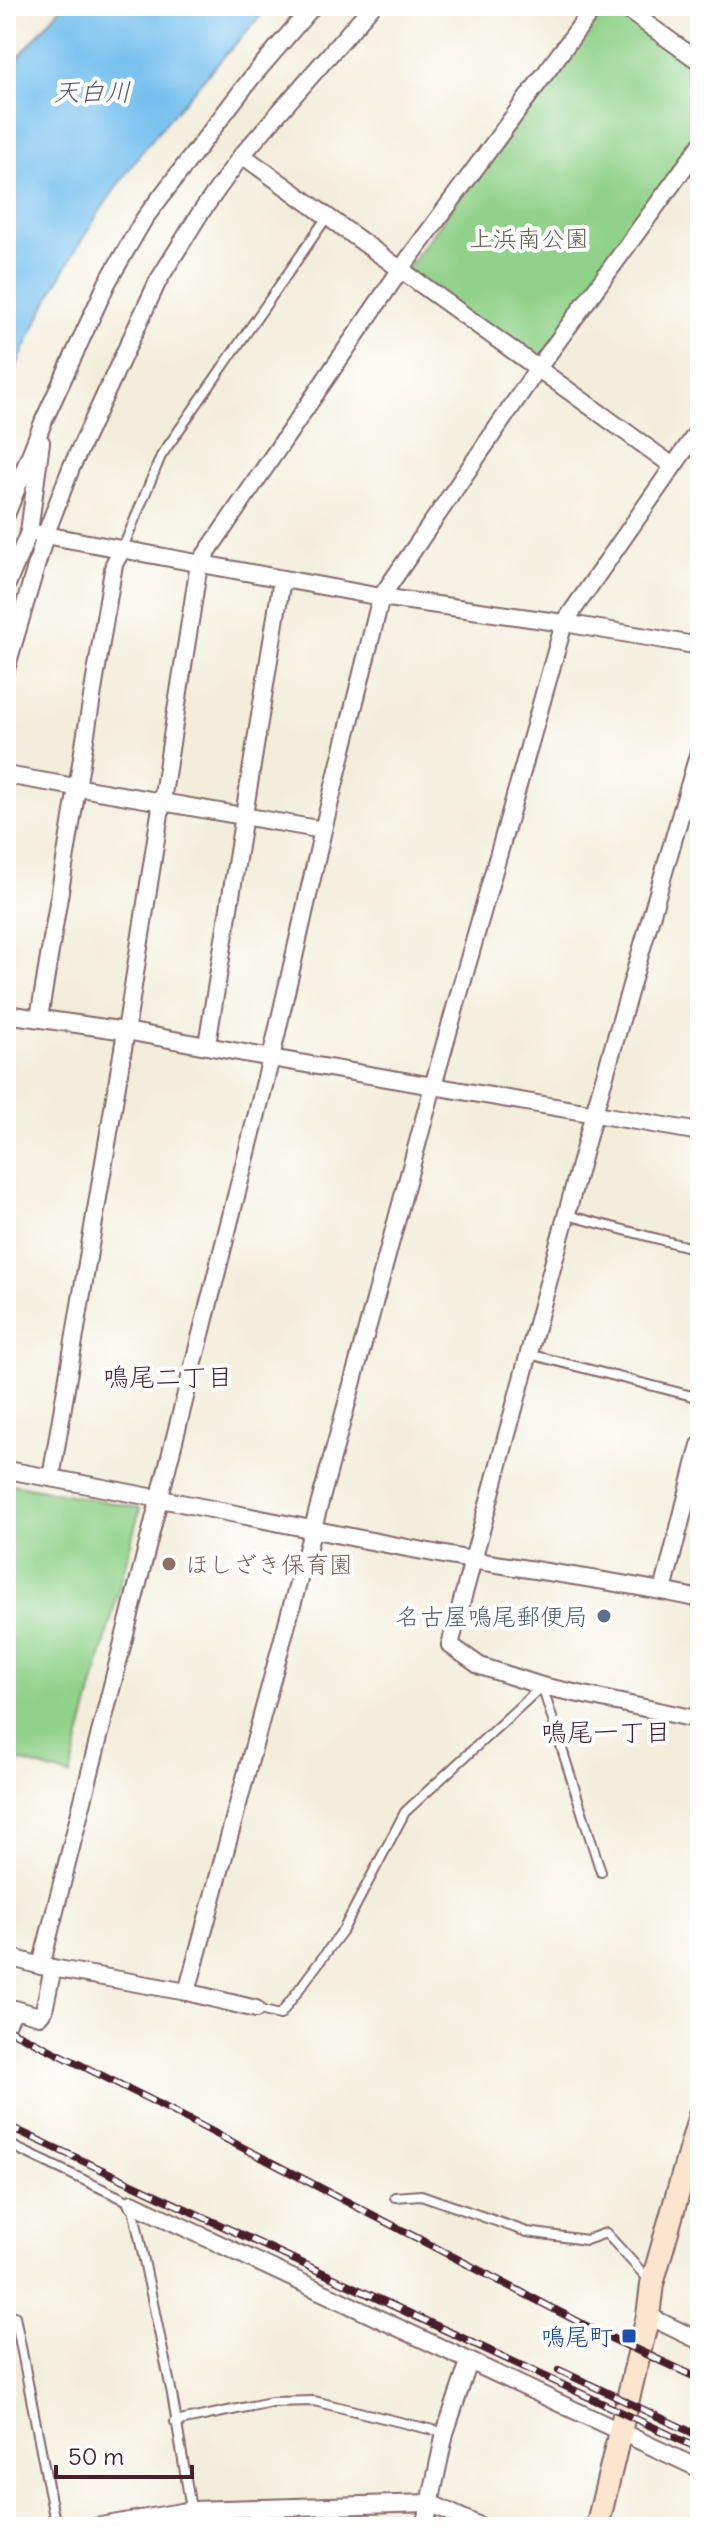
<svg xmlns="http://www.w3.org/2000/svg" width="706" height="2533" viewBox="0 0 706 2533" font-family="Delius,'Klee One',sans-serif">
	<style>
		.green { fill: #90d289; stroke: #6d785a; stroke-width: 2 }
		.water { fill: #74c0ee; stroke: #5f708c; stroke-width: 2 }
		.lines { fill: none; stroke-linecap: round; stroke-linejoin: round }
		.lane-casing { stroke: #856769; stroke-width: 12 }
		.street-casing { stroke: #856769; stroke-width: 20 }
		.secondary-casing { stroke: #856769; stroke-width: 26 }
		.lane { stroke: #fff; stroke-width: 8 }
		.street { stroke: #fff; stroke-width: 16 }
		.secondary { stroke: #fbe5cf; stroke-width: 22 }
		.rail-casing { stroke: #4a1f2b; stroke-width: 8 }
		.rail { stroke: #fff; stroke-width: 5; stroke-dasharray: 15; stroke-linecap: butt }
		.education-dot { fill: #8d6e63; stroke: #fff; stroke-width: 3 }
		.service-dot { fill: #5c6f8a; stroke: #fff; stroke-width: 3 }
		.transit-dot { fill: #1a4fb4; stroke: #fff; stroke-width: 3 }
		.labels { text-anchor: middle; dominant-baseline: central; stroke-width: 8; stroke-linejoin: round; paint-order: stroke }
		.park-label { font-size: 24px; fill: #625e4c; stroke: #fff }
		.education-label { font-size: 24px; fill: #785e54; stroke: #fff; text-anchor: start }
		.service-label { font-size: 24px; fill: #4e5e75; stroke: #fff; text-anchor: end }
		.transit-label { font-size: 24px; fill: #164399; stroke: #fff; text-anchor: end }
		.water-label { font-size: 26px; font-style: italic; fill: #59576f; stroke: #fff }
		.neighbourhood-label { font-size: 26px; fill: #4a1f2b; stroke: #fff }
	</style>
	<rect width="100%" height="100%" fill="#fff"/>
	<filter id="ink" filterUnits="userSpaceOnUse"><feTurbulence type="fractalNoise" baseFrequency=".0125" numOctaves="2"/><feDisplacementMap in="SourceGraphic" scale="16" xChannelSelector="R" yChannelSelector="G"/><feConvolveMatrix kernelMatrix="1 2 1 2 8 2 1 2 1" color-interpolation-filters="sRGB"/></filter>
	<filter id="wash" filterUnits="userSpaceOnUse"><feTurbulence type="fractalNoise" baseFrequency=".006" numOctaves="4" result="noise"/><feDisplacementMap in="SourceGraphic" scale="32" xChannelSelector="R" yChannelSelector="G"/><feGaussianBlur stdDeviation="1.8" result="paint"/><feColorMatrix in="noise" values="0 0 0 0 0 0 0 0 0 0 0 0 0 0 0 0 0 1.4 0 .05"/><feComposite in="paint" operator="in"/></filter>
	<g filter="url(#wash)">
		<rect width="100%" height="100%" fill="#f3eedb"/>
		<!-- green -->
		<g class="green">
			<polygon points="601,6 614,6 700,68 700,139 535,366 406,270"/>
			<polygon points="6,1483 140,1508 70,1776 6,1757"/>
		</g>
		<!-- water -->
		<path class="water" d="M62,6H269C227,55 180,102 141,153C85,226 41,306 6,391V72Z"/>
	</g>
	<g filter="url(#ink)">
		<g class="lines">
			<!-- lane casing -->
			<g class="lane-casing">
				<g id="lane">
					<polyline points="122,550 161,456 327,217"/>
					<polyline points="567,1215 700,1250"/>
					<polyline points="529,1354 700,1398"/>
					<polyline points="256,2009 280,2015 343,1930 405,1812 542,1686 601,1872"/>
					<polyline points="6,2143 132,2203 172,2394 194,2527"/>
					<polyline points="395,2197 421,2195 527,2232 586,2240 606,2233 649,2280"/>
					<polyline points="6,2319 15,2316 56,2527"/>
					<polyline points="175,2422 271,2402 314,2401 445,2433"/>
				</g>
			</g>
			<!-- street casing -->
			<g class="street-casing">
				<g id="street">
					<polyline points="622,6 700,62"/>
					<polyline points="242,155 673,466"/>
					<polyline points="6,515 44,420 107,283 144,219 252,77 313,6"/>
					<polyline points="29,532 381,597 564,623 700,646"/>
					<polyline points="6,587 29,532 41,442"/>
					<polyline points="6,669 45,536 71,468 158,281 199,215 242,155 372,6"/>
					<polyline points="700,748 594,1113 450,1645 480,1666 542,1686 700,1720"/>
					<polyline points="6,775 323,830"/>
					<polyline points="6,1014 126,1031 271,1058 700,1132"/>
					<polyline points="39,1018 114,564 122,550"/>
					<polyline points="207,1045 282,579"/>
					<path d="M6,1470C162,1497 316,1532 472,1560C548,1573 625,1582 700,1599"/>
					<polyline points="51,1478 126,1031 199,564 401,269 595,6"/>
					<polyline points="663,1591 700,1445"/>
					<polyline points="6,1956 41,1966 187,1992 256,2009"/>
					<polyline points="41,1966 271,1058 323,830 381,597 538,368 700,146"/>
					<polyline points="187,1992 433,1086 564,623 700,428"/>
					<polyline points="6,2026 15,2009 39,2016 44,2010 53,1968"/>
					<polyline points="132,2203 700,2469"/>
					<polyline points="648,2316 700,2341"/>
					<polyline points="95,2527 192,2510 430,2503 482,2527"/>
					<polyline points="425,2527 445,2433 469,2362"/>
				</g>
			</g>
			<!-- secondary casing -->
			<g class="secondary-casing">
				<polyline id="secondary" points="597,2527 648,2316 652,2284 700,2115"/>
			</g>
			<!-- lane -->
			<use href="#lane" class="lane"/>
			<!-- street -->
			<use href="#street" class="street"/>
			<!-- secondary -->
			<use href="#secondary" class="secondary"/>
			<!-- rail casing -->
			<g class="rail-casing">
				<g id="rail">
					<polyline points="6,2028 151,2100 600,2333 700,2379"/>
					<polyline points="6,2125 700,2449"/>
					<polyline points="559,2370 693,2433"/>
				</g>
			</g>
			<!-- rail -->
			<use href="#rail" class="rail"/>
		</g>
	</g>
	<!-- markers -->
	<circle class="education-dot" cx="169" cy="1564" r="8"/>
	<circle class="service-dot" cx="604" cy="1616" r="8"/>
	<rect class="transit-dot" x="621" y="2328" width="16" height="16" rx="4"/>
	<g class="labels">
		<!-- park labels -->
		<g class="park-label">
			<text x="529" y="238">上浜南公園</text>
		</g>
		<!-- education labels -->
		<g class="education-label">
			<text x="185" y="1564">ほしざき保育園</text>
		</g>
		<!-- service labels -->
		<g class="service-label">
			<text x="588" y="1616">名古屋鳴尾郵便局</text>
		</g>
		<!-- transit labels -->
		<g class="transit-label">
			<text x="613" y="2336">鳴尾町</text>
		</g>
		<!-- water labels -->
		<g class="water-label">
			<text x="92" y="91">天白川</text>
		</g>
		<!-- neighbourhood labels -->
		<g class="neighbourhood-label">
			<text x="168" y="1376">鳴尾二丁目</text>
			<text x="606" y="1731">鳴尾一丁目</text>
		</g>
	</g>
	<!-- margin -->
	<rect width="706" height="2533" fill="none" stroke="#fff" stroke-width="32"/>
	<!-- scale -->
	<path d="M56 2465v12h136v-12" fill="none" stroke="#4a1f2b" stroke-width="4"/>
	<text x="68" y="2465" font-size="24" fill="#4a1f2b" stroke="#ffffff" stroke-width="6" paint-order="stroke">50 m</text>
</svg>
